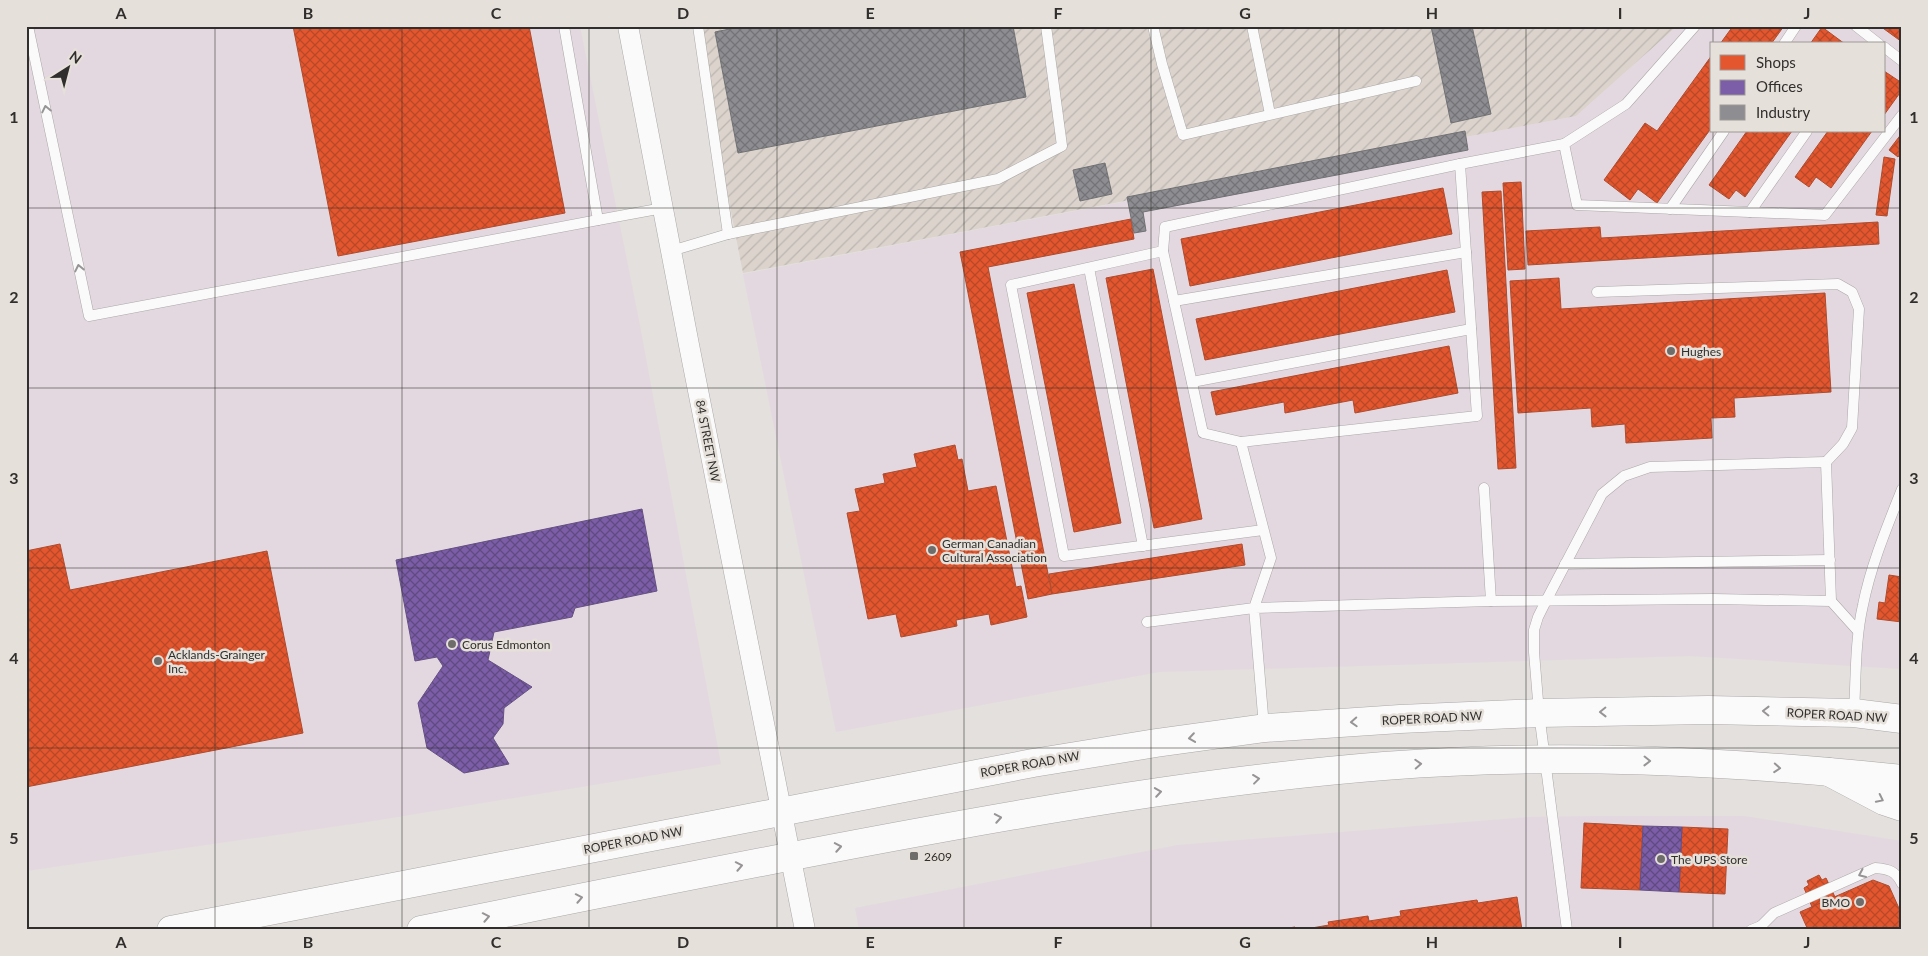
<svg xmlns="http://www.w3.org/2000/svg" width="1928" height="956" viewBox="0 0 1928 956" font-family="Lato,sans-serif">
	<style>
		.commercial { fill: #e3d8e0; fill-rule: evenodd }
		.industrial { fill: url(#industrial-furrows) }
		.shops { fill: url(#shops-cross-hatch); stroke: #ae4b2e }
		.offices { fill: url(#offices-cross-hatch); stroke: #655082 }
		.industry { fill: url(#industry-cross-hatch); stroke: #717174 }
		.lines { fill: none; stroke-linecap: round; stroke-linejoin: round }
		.service-casing { stroke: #aba8a7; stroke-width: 11 }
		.minor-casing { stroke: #aba8a7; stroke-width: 21 }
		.secondary-casing { stroke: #aba8a7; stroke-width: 29 }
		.primary-casing { stroke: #aba8a7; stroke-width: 29 }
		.service { stroke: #fbfafa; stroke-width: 10 }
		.minor { stroke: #fbfafa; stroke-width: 20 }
		.secondary { stroke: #fbfafa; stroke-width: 28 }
		.primary { stroke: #fbfafa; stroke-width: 28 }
		.oneway { stroke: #969494 }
		.grid { fill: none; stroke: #312f2d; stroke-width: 1; stroke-opacity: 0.55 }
		.poi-dot { fill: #6f6d6b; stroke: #e6e0da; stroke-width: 2 }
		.labels { text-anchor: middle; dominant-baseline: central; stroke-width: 5; stroke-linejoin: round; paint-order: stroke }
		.poi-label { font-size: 12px; fill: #312f2d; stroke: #e6e0da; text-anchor: start }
		.street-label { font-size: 12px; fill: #312f2d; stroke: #e6e0da }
		.neatline { fill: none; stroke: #312f2d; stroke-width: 2 }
		.grid-label { font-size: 16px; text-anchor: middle; font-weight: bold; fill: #312f2d }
	</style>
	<defs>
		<pattern id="industrial-furrows" width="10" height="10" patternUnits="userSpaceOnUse" patternTransform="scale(1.25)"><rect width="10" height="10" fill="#dbd3cc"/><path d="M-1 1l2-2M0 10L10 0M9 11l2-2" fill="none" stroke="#bcb5b0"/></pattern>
		<pattern id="shops-cross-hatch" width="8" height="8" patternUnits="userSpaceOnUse" patternTransform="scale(1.25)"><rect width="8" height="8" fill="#e4572e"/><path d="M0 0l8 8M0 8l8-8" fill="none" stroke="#b94828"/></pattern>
		<pattern id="offices-cross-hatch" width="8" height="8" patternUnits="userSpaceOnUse" patternTransform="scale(1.25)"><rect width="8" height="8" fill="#7b5ea7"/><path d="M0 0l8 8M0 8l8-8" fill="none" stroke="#604a81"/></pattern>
		<pattern id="industry-cross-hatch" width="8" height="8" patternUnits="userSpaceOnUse" patternTransform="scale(1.25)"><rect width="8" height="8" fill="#8d8d92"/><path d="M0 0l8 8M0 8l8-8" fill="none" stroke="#747478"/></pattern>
	</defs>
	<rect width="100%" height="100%" fill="#e3e0dd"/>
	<!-- commercial -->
	<g class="commercial">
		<polygon points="26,26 580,26 639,320 721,764 373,821 26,871"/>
		<path d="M1677,26H1902V669L1690,656L1159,672L836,732L743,274L1576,116ZM1712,44H1884V131H1712Z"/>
		<polygon points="1593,816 1744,816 1902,841 1902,930 859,930 855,908 1178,845 1528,817"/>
	</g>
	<!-- industrial -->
	<polygon class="industrial" points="695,26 1677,26 1576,116 743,273"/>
	<!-- shops -->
	<g class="shops">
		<polygon points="293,26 529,26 565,213 338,256"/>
		<polygon points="1733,26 1784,26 1771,44 1720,44"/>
		<polygon points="1880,26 1902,26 1902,42"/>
		<polygon points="1822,27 1845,44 1810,44"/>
		<polygon points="1712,55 1712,127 1657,203 1638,189 1630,200 1604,180 1645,123 1657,131"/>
		<polygon points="1884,71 1902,83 1902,90 1884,115"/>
		<polygon points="1747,131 1792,131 1745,197 1736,190 1729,199 1709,185"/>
		<polygon points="1828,131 1872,131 1831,188 1816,177 1809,187 1795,177"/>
		<polygon points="1902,133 1902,152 1898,157 1889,150"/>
		<polygon points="1884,157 1895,159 1887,216 1876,215"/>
		<polygon points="1521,182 1525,269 1508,270 1503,183"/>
		<polygon points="1443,188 1452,234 1190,286 1181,239"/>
		<polygon points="1501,191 1516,468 1498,469 1482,192"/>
		<polygon points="1131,219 1134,239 988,267 1052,594 1028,599 960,252"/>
		<polygon points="1878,222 1879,244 1528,265 1526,231 1600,227 1601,238"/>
		<polygon points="1153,269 1202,519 1154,528 1106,278"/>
		<polygon points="1447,270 1455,312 1205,360 1196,319"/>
		<polygon points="1559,278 1561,309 1825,293 1831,392 1734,398 1735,417 1711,418 1712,438 1626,443 1625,424 1592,427 1591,408 1518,413 1510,281"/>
		<polygon points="1074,284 1121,523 1074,532 1027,293"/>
		<polygon points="1449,346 1458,393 1355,413 1353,400 1285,413 1284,402 1216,415 1211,392"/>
		<polygon points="955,445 958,460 962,459 968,491 996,486 1016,587 1021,586 1027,617 991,625 989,614 956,620 957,626 901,637 896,614 868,619 847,513 860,511 855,489 885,483 883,474 917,467 914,454"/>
		<polygon points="60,544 70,590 267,551 303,733 26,787 26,551"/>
		<polygon points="1242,544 1245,565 1052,594 1049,574"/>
		<polygon points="1889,575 1902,577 1902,622 1877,619 1879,602 1885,603"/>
		<polygon points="1584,823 1643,826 1640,890 1581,888"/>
		<polygon points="1682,827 1728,829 1725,894 1679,892"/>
		<polygon points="1819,875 1822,880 1826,878 1835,897 1812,907 1804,888 1809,885 1807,881"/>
		<polygon points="1873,880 1889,886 1902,915 1902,930 1808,930 1800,912"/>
		<polygon points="1517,897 1522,930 1300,930 1329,925 1328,922 1368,916 1369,921 1401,916 1400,911 1477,900 1478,903"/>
		<polygon points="1295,927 1296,930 1276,930"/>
	</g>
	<!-- offices -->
	<g class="offices">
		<polygon points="642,509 657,591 575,608 572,617 494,632 488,660 532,687 504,708 503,724 493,738 509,764 464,773 427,748 418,703 443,666 437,657 415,661 396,560"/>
		<polygon points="1643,826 1682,827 1679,892 1640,890"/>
	</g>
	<!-- industry -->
	<g class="industry">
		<polygon points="744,26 1013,26 1026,97 738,153 715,32"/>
		<polygon points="1431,26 1472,26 1491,114 1451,123"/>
		<polygon points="1465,131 1468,150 1143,212 1146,231 1134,233 1127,197"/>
		<polygon points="1105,163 1112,194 1080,201 1073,170"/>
	</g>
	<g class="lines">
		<!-- service casing -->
		<g class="service-casing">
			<g id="service">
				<polyline points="28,26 89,316 598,220 564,26"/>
				<polyline points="698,26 728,234"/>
				<polyline points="1153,26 1162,64 1183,135 1416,81"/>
				<polyline points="1252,26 1270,114"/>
				<polyline points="1856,26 1879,44"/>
				<polyline points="1784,44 1796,26"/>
				<polyline points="1884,47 1902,61"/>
				<polyline points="1564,144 1577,205 1825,215 1902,115"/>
				<polyline points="1460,164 1564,144 1626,104 1695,26"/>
				<polyline points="1670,209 1724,131"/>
				<polyline points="1750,212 1807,131"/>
				<polyline points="598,220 663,208"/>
				<polyline points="671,251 728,234 998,179 1062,146 1046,26"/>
				<polyline points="1163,251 1203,433 1241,442"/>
				<polyline points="1089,268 1143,546"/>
				<polyline points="1597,292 1838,284 1852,292 1859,309 1852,428 1843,444 1826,462"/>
				<polyline points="1174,301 1466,252"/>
				<polyline points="1192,382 1471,329"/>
				<polyline points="1565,564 1830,560"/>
				<polyline points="1491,601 1713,599 1831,601 1858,631"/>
				<polyline points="1147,622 1254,608 1271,558 1241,442 1477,416 1460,164 1165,227 1163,251 1011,285 1064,556 1263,530"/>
				<path d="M1854,712C1856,677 1855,640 1863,605C1871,565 1887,527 1902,489"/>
				<polyline points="1264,727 1254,608 1491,601 1484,488"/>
				<path d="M1761,926L1774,913L1875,868C1889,869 1896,871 1902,884"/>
				<polyline points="1567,930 1539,713 1534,652 1534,630 1538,617 1546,601 1602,494 1624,476 1650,467 1826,462 1831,601"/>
				<polyline points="1751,930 1761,926 1763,930"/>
			</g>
		</g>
		<!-- minor casing -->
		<g class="minor-casing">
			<polyline id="minor" points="628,26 689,345 805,930"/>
		</g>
		<!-- secondary casing -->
		<g class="secondary-casing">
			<g id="secondary">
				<polyline points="171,930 1033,763 1156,743 1265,728 1400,719 1539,713 1708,710 1854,713 1902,719"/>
				<path d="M421,930C593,895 765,860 937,829C1085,802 1234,778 1384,766C1556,752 1730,761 1902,779"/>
			</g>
		</g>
		<!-- primary casing -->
		<g class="primary-casing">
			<polyline id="primary" points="1829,772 1884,801 1902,807"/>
		</g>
		<!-- service -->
		<use href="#service" class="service"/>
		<!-- minor -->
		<use href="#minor" class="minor"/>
		<!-- secondary -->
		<use href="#secondary" class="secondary"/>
		<!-- primary -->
		<use href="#primary" class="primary"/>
	</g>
	<!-- one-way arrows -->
	<defs><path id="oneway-chevron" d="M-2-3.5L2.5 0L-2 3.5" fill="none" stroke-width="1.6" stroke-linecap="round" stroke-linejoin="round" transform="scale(1.25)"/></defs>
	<g class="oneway">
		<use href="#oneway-chevron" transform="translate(46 109) rotate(-102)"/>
		<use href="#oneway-chevron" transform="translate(79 268) rotate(-102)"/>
		<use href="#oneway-chevron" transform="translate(1766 711) rotate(-179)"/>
		<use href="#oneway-chevron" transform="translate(1603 712) rotate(179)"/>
		<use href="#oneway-chevron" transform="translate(1354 722) rotate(177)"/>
		<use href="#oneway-chevron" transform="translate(1192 738) rotate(172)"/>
		<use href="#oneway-chevron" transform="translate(1647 761) rotate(1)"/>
		<use href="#oneway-chevron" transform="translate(1418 764) rotate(-3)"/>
		<use href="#oneway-chevron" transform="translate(1777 768) rotate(4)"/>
		<use href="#oneway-chevron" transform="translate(1256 779) rotate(-7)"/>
		<use href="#oneway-chevron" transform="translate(1158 792) rotate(-9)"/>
		<use href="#oneway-chevron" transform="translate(1880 799) rotate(26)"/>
		<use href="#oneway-chevron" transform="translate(998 818) rotate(-10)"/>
		<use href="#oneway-chevron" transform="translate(838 847) rotate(-10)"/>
		<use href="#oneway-chevron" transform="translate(739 866) rotate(-11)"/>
		<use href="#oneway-chevron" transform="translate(1862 874) rotate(156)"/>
		<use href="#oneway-chevron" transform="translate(579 898) rotate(-11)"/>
		<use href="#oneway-chevron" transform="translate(486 917) rotate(-11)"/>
	</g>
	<!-- grid -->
	<path class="grid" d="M215,26V930M402,26V930M589,26V930M777,26V930M964,26V930M1151,26V930M1339,26V930M1526,26V930M1713,26V44M1713,131V930M26,208H1902M26,388H1902M26,568H1902M26,748H1902"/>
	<!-- markers -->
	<g class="poi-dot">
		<circle cx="1671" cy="351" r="5"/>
		<circle cx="932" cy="550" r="5"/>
		<circle cx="452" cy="644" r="5"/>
		<circle cx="158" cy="661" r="5"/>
		<rect x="909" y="851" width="10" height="10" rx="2.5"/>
		<circle cx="1661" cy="859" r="5"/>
		<circle cx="1860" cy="902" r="5"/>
	</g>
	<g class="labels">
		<!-- poi labels -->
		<g class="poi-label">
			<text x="1681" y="351">Hughes</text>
			<text x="942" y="543">German Canadian<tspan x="942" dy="14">Cultural Association</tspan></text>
			<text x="462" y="644">Corus Edmonton</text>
			<text x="168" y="654">Acklands-Grainger<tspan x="168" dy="14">Inc.</tspan></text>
			<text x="924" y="856">2609</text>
			<text x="1671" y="859">The UPS Store</text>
			<text x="1850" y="902" text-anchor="end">BMO</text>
		</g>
		<!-- street labels -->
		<g class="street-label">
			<text transform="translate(708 441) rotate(79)">84 STREET NW</text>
			<text transform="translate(1837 715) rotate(3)">ROPER ROAD NW</text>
			<text transform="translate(1432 718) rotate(-3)">ROPER ROAD NW</text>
			<text transform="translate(1030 764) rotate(-10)">ROPER ROAD NW</text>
			<text transform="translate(633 840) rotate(-11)">ROPER ROAD NW</text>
		</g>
	</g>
	<!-- border -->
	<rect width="1928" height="956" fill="none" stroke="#e6e0da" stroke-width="55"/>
	<!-- legend -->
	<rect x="1710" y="42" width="175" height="90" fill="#e6e0da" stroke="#9e9995"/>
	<rect x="1720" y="55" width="25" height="15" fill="#e4572e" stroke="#9e9995"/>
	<text x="1756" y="68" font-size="15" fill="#312f2d">Shops</text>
	<rect x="1720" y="80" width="25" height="15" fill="#7b5ea7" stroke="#9e9995"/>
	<text x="1756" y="92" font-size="15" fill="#312f2d">Offices</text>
	<rect x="1720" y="105" width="25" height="15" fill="#8d8d92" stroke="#9e9995"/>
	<text x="1756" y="118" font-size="15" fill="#312f2d">Industry</text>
	<!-- north arrow -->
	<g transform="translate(68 68) rotate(36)" stroke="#e6e0da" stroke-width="4" paint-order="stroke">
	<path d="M0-4L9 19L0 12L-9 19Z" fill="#312f2d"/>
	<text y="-8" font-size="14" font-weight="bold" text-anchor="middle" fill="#312f2d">N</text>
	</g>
	<rect x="28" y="28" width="1872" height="900" class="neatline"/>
	<g class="grid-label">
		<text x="121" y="19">A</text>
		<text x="308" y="19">B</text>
		<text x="496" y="19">C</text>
		<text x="683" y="19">D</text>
		<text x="870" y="19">E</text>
		<text x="1058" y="19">F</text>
		<text x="1245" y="19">G</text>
		<text x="1432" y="19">H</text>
		<text x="1620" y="19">I</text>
		<text x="1807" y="19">J</text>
		<text x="14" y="123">1</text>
		<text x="1914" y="123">1</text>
		<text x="14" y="303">2</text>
		<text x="1914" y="303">2</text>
		<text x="14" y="484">3</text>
		<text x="1914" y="484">3</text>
		<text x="14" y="664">4</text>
		<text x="1914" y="664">4</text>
		<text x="14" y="844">5</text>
		<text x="1914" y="844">5</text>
		<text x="121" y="948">A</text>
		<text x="308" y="948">B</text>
		<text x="496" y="948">C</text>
		<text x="683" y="948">D</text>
		<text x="870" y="948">E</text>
		<text x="1058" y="948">F</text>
		<text x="1245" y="948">G</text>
		<text x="1432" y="948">H</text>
		<text x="1620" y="948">I</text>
		<text x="1807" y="948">J</text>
	</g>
</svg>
